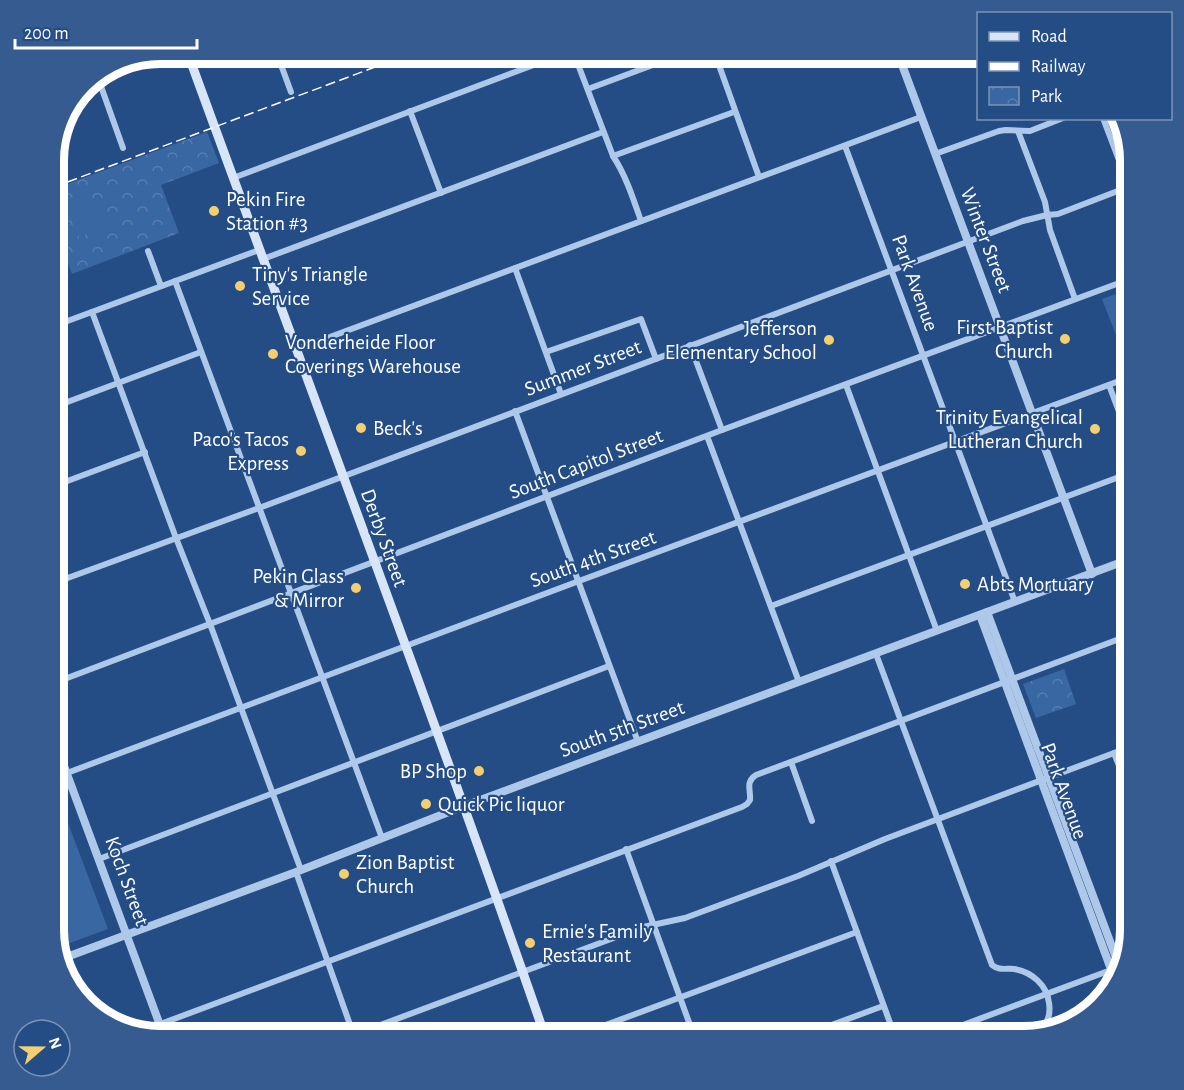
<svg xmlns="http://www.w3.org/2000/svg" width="1184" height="1090" viewBox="0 0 1184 1090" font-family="'Alegreya Sans',sans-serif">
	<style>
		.grass { fill: url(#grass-tufts) }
		.park { fill: url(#park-crowns) }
		.garden { fill: #3867a2 }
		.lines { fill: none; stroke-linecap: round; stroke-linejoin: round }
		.minor { stroke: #aec8e9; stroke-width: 6 }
		.tertiary { stroke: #aec8e9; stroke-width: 8 }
		.secondary { stroke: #d8e5f7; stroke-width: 9 }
		.rail { stroke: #fff; stroke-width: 1.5; stroke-dasharray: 10 4.5; stroke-linecap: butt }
		.poi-dot { fill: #f3cf71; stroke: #244d86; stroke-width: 2 }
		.labels { text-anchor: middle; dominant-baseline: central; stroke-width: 4.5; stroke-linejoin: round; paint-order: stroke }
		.poi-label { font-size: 21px; fill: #fff; stroke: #244d86; text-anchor: start }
		.street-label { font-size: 21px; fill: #fff; stroke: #244d86 }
		.rim { fill: none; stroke: #fff; stroke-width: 8 }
	</style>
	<defs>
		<pattern id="grass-tufts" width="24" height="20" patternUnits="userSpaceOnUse" patternTransform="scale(1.5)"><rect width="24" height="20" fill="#3867a2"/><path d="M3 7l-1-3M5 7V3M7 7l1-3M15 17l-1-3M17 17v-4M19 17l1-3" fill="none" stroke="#567eb0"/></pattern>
		<pattern id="park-crowns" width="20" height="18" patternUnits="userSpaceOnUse" patternTransform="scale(1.5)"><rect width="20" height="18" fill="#3867a2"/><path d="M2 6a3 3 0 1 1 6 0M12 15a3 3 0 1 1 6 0" fill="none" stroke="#567eb0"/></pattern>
	</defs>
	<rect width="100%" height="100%" fill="#244d86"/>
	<!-- grass -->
	<polygon class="grass" points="1130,289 1130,330 1116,335 1102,299"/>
	<!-- park -->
	<g class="park">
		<polygon points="207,132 219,163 161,185 179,233 72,274 54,226 54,189"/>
		<polygon points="1064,669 1076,704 1036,718 1023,684"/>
	</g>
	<!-- garden -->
	<g class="garden">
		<polygon points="91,197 95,199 106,227 79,237 67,206"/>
		<polygon points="54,786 108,929 59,947 54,936"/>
	</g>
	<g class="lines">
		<!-- minor -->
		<g class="minor">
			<polyline points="277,54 291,92"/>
			<polyline points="367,54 368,57"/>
			<path d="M574,54L613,156C626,176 633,198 641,221"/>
			<polyline points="715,54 759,177"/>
			<polyline points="898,56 922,54"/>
			<polyline points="98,78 123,148"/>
			<polyline points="588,89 677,56"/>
			<polyline points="410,111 441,193"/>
			<polyline points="1103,118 1125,176 1126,182 1123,189 1130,207"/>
			<polyline points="1018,131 1045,202 1050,230 1075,299"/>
			<polyline points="845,146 1015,602"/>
			<polyline points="935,154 999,131 1006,130 1030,131 1063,118"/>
			<polyline points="613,156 734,112"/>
			<polyline points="233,178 563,54"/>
			<polyline points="148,251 161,286"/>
			<polyline points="263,259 603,132"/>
			<polyline points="515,268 561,394"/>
			<polyline points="175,281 382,838"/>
			<polyline points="92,312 176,538 210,624 301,870"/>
			<polyline points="54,326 259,250"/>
			<polyline points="690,345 722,430"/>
			<polyline points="295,350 921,117"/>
			<polyline points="546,352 641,319 656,359"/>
			<polyline points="846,385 937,631"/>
			<polyline points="1109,385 1130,441"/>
			<polyline points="54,407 201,352"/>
			<polyline points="515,411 638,742"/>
			<polyline points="707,436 799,682"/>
			<polyline points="54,486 145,452"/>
			<polyline points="54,583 259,508 1023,221 1047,215 1058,214 1123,189"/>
			<polyline points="771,606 1130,473"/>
			<path d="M876,654L992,965C999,971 1006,968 1014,969C1032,972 1047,985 1049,1003C1051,1015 1047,1025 1038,1032"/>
			<polyline points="54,683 722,430 1130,279"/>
			<polyline points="1114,753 1130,794"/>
			<polyline points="791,762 812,821"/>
			<polyline points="67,773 579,581 1130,377"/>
			<polyline points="626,849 694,1036"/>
			<polyline points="99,859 609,666"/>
			<polyline points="831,861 893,1031"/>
			<polyline points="296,872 354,1036"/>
			<polyline points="963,1025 1111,970"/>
			<path d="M139,1032L742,807L747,804L750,800C751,790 745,782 756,775L1130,635"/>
			<polyline points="351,1036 643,927 685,918 798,876 885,839 1130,747"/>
			<polyline points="576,1036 857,932"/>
			<polyline points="802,1036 883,1006"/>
		</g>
		<!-- tertiary -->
		<g class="tertiary">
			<polyline points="898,54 1092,574"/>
			<polyline points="987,612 1121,971"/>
			<polyline points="980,615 1115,980"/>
			<polyline points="54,739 164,1036"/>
			<polyline points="64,958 296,872 464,806 1130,559"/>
		</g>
		<!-- secondary -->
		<path class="secondary" d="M188,54C307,381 431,707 545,1036"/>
		<!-- rail -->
		<g class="rail">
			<path d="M795,54C856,62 917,62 978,58"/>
			<polyline points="54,187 410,54"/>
		</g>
	</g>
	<!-- markers -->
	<g class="poi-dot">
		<circle cx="214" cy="211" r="6"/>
		<circle cx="240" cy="286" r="6"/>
		<circle cx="1065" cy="339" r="6"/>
		<circle cx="829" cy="340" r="6"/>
		<circle cx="273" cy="354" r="6"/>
		<circle cx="361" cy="428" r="6"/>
		<circle cx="1095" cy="429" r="6"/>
		<circle cx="301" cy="451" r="6"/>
		<circle cx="965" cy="584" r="6"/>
		<circle cx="356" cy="588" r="6"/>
		<circle cx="479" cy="771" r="6"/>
		<circle cx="426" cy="804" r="6"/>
		<circle cx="344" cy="874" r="6"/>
		<circle cx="530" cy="943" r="6"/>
	</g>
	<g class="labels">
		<!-- poi labels -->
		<g class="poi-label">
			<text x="226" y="199">Pekin Fire<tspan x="226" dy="24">Station #3</tspan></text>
			<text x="252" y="274">Tiny's Triangle<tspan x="252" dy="24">Service</tspan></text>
			<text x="1053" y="327" text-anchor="end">First Baptist<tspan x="1053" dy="24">Church</tspan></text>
			<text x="817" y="328" text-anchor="end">Jefferson<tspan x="817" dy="24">Elementary School</tspan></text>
			<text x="285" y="342">Vonderheide Floor<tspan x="285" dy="24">Coverings Warehouse</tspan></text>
			<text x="1083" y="417" text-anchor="end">Trinity Evangelical<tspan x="1083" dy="24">Lutheran Church</tspan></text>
			<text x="373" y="428">Beck's</text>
			<text x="289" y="439" text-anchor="end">Paco's Tacos<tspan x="289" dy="24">Express</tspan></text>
			<text x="344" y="576" text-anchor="end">Pekin Glass<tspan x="344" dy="24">&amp; Mirror</tspan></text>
			<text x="977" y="584">Abts Mortuary</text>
			<text x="467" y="771" text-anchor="end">BP Shop</text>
			<text x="438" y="804">Quick Pic liquor</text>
			<text x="356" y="862">Zion Baptist<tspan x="356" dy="24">Church</tspan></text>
			<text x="542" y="931">Ernie's Family<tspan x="542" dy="24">Restaurant</tspan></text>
		</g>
		<!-- street labels -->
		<g class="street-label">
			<text transform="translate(986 240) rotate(69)">Winter Street</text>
			<text transform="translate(915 283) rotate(70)">Park Avenue</text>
			<text transform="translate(583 368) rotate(-21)">Summer Street</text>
			<text transform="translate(586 464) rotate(-21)">South Capitol Street</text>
			<text transform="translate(384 538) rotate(70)">Derby Street</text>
			<text transform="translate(593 559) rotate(-20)">South 4th Street</text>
			<text transform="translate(622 729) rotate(-20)">South 5th Street</text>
			<text transform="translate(1064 791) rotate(70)">Park Avenue</text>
			<text transform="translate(127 881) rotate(70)">Koch Street</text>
		</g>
	</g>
	<!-- crop -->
	<path d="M0 0H1184V1090H0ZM160 64H1024A96 96 0 0 1 1120 160V930A96 96 0 0 1 1024 1026H160A96 96 0 0 1 64 930V160A96 96 0 0 1 160 64Z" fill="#365b90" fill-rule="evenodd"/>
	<path class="rim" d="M160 64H1024A96 96 0 0 1 1120 160V930A96 96 0 0 1 1024 1026H160A96 96 0 0 1 64 930V160A96 96 0 0 1 160 64Z"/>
	<!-- legend -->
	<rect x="977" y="12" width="195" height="108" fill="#244d86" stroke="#7c94b6" stroke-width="1.5"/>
	<rect x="989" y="32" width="30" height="9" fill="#d8e5f7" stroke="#7c94b6" stroke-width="1.5"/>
	<text x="1031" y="42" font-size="18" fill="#ffffff">Road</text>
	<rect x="989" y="62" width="30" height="9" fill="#ffffff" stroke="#7c94b6" stroke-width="1.5"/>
	<text x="1031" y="72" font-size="18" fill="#ffffff">Railway</text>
	<rect x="989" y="87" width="30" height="18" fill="url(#park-crowns)" stroke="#7c94b6" stroke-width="1.5"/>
	<text x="1031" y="102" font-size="18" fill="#ffffff">Park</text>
	<!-- north arrow -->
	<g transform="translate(42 1048) rotate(70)"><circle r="28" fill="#244d86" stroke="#7c94b6" stroke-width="1.5"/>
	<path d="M0-4.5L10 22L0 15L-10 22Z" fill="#f3cf71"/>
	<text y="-9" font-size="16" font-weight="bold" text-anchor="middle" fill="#ffffff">N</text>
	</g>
	<!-- scale -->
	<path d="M15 39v9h182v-9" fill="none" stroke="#ffffff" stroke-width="3"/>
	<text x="24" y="39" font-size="18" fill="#ffffff" stroke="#244d86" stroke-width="4.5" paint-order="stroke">200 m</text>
</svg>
